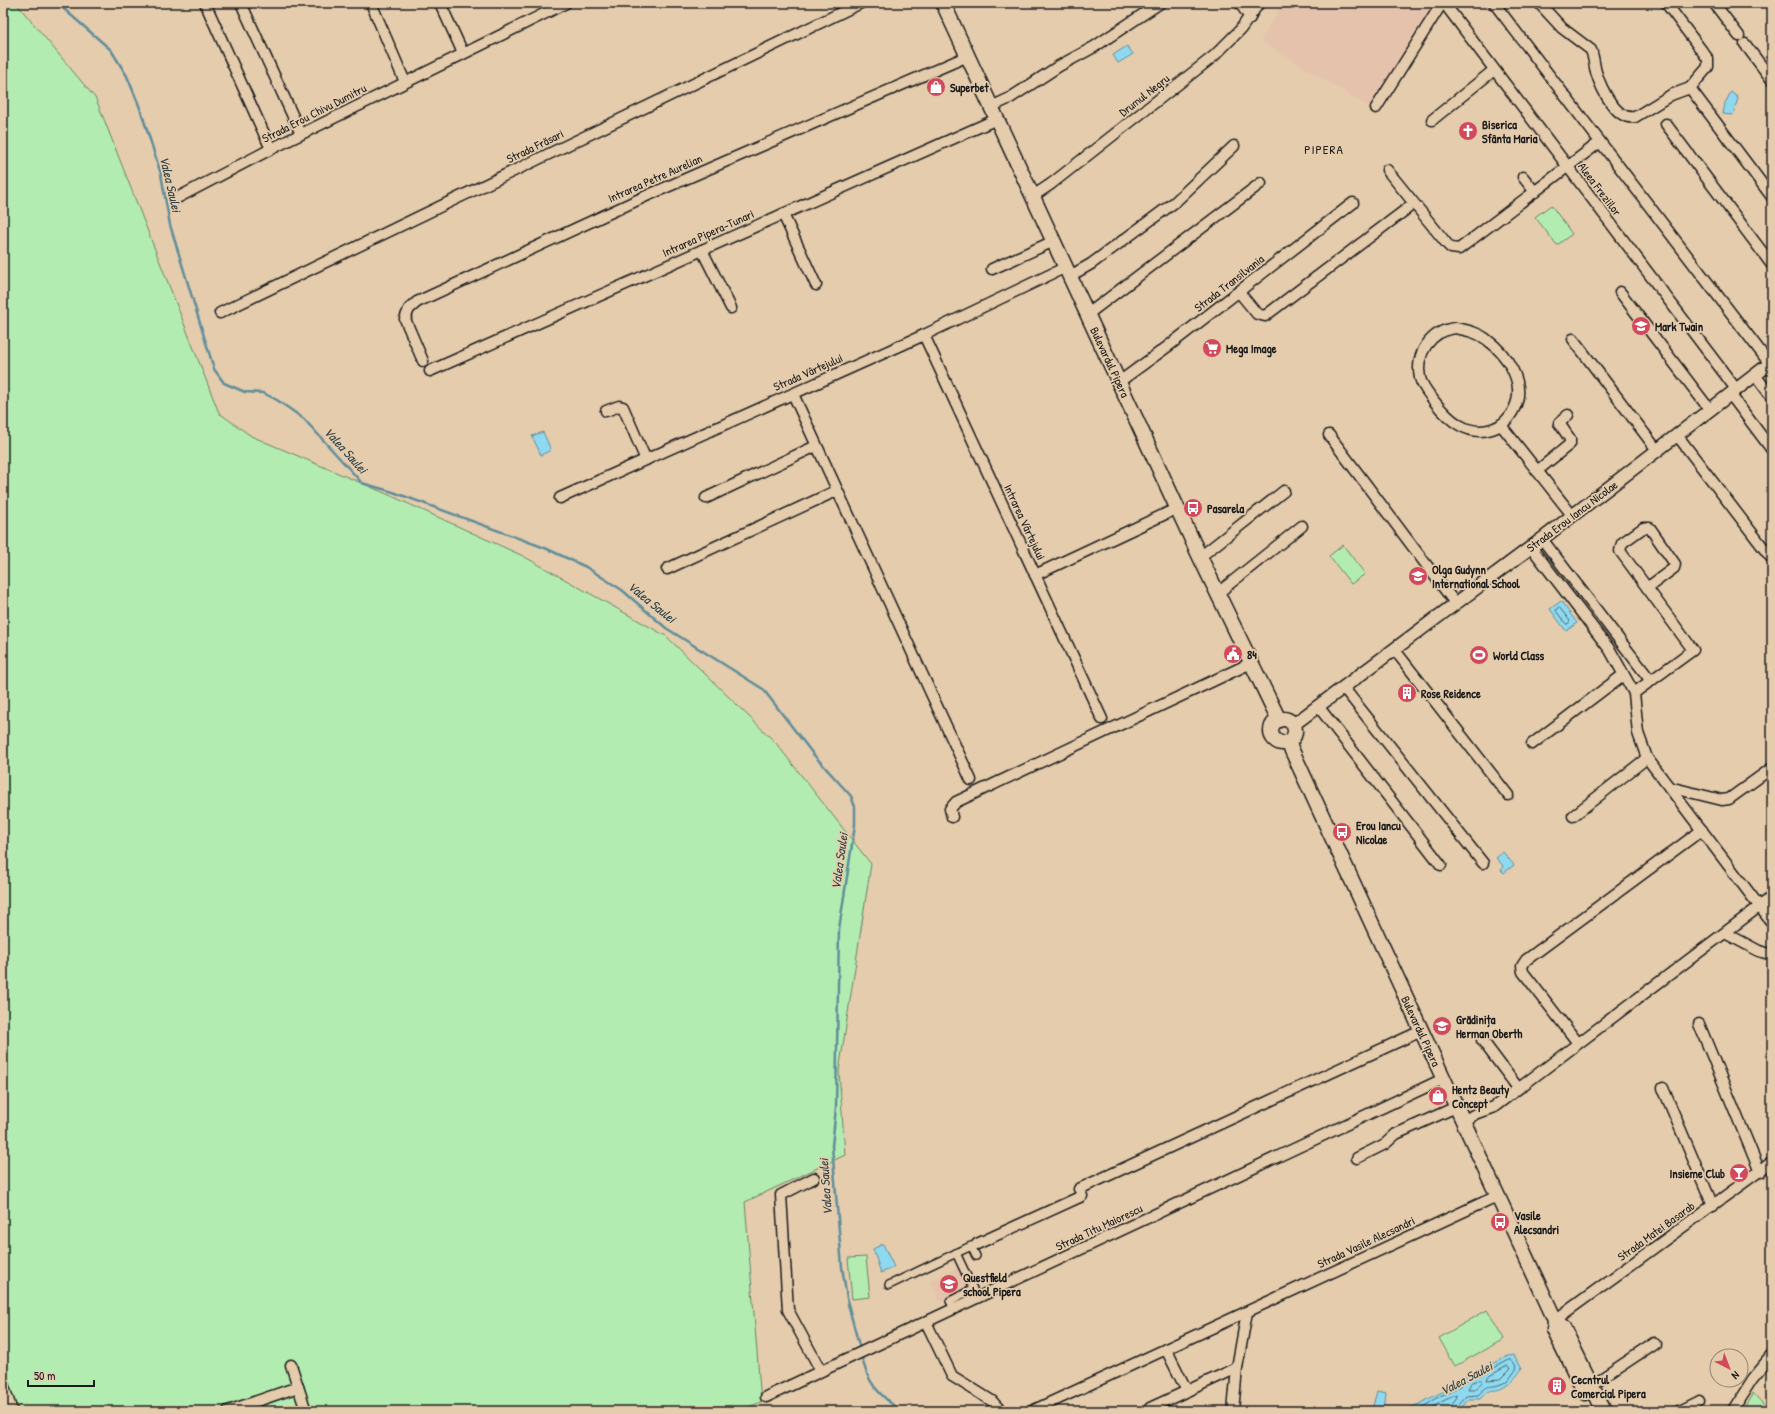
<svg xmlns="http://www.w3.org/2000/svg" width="1775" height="1414" viewBox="0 0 1775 1414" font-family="'Patrick Hand',sans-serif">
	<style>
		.built { fill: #e5c2ac }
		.green { fill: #b3ecb0; stroke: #688466 }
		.water { fill: #8fd9f0; stroke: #618d9b }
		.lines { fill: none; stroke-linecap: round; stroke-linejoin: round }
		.shore { stroke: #4a6871; stroke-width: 1 }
		.stream { stroke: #618d9b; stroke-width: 2.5 }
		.pedestrian-casing { stroke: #1c1c1c; stroke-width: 10 }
		.minor-casing { stroke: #1c1c1c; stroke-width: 13 }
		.tertiary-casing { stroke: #1c1c1c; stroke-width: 15 }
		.secondary-casing { stroke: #1c1c1c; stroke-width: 17 }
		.pedestrian { stroke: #e4ccad; stroke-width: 7 }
		.minor { stroke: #e4ccad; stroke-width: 10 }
		.tertiary { stroke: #e4ccad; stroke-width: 12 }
		.secondary { stroke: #e4ccad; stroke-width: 14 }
		.labels { text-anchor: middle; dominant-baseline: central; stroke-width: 3.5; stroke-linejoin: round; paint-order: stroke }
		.poi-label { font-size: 12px; font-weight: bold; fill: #1c1c1c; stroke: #e4ccad; text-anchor: start }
		.street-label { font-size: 12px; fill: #1c1c1c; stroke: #e4ccad }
		.neighbourhood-label { font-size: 13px; letter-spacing: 1px; fill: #1c1c1c; stroke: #e4ccad }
		.water-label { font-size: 13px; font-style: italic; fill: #334246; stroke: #e4ccad }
	</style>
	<rect width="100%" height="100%" fill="#e4ccad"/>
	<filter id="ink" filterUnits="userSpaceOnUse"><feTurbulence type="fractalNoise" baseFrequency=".025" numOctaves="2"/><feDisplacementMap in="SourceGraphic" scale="8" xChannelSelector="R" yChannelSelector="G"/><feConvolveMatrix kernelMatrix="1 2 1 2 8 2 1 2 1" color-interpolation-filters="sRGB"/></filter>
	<g filter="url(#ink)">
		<!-- built -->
		<g class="built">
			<polygon points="1283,3 1434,3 1369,107 1261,41"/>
			<polygon points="959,1267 969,1287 940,1301 930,1281"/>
		</g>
		<!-- green -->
		<g class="green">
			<polygon points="3,3 16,3 96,99 219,413 251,436 387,494 523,556 666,636 775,742 871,864 839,1071 845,1155 745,1202 761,1402 738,1411 3,1411"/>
			<polygon points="1551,205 1572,234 1557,245 1535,217"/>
			<polygon points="1343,545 1365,574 1351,584 1329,556"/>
			<polygon points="866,1257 870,1297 852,1299 848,1258"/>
			<polygon points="1487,1310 1504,1339 1455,1366 1439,1338"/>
			<polygon points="1754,1392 1771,1411 1743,1411"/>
		</g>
		<!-- water -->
		<g class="water">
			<polygon points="1127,46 1133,54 1118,63 1113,55"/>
			<polygon points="1731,92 1738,98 1733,115 1723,114 1725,103"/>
			<polygon points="543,432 551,450 541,455 532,436"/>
			<polygon points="1561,601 1577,623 1566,631 1550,609"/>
			<polygon points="1503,852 1514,865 1504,873 1501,870 1504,867 1496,858"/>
			<polygon points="883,1244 894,1267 881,1273 873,1249"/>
			<path d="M1514,1355L1522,1369C1517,1375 1512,1383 1504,1387C1493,1394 1493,1385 1480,1399H1468L1458,1411H1405L1454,1386L1465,1376L1481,1370L1508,1356Z"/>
			<polygon points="1377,1391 1386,1393 1384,1411 1294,1411 1332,1406 1367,1409 1373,1406"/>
		</g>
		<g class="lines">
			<!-- shore -->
			<g class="shore">
				<polygon points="1559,607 1570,621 1568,624 1566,624 1556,611"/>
				<polygon points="1508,1366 1510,1369 1500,1379 1487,1380 1488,1377"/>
				<polygon points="1481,1380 1483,1382 1477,1389 1468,1389 1471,1383"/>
				<path d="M1417,1411L1440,1396L1456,1389L1468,1379L1483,1374L1509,1360H1512L1517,1368C1513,1374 1508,1382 1501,1384C1488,1389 1491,1382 1478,1395L1466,1396L1456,1407V1411"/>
				<polyline points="1427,1411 1443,1401 1456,1395 1457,1398 1451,1406 1450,1411"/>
			</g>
			<!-- stream -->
			<g class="stream">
				<polyline points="57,3 111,50 127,76 140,108 161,174 170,225 214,369 224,383 245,392 263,393 277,400 304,419 362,483 393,492 545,548 586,567 622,590 666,628 763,689 813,754 851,796 855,807 855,825 839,929 836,1108 832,1146 842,1267 848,1304 860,1349"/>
				<path d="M861,1354C868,1385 877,1392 900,1411"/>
			</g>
			<!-- pedestrian casing -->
			<g class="pedestrian-casing">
				<g id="pedestrian">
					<polyline points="889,1285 971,1246 976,1256"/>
					<polyline points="954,1309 950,1301 973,1289 956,1253"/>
				</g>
			</g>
			<!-- minor casing -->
			<g class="minor-casing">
				<g id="minor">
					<polyline points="205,3 271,149"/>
					<polyline points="241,3 301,134"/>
					<polyline points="371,3 405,82"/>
					<polyline points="440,3 463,53"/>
					<polyline points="1240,3 1250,18"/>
					<polyline points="1444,3 1736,389"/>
					<polyline points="1494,3 1770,364"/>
					<path d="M1539,3L1562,28L1591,50C1594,58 1594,65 1596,72C1601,88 1616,121 1635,117L1671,95L1690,88L1708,67V59L1666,3"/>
					<polyline points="1714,3 1739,36"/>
					<polyline points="1745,44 1772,80"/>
					<polyline points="1690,88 1772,197"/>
					<polyline points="991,107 1010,98 1059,66 1094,47 1160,3"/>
					<polyline points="1376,108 1442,3"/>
					<polyline points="1432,120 1494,70"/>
					<polyline points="1666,124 1772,265"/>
					<polyline points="1387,170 1447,244 1451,248 1459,249 1600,142"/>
					<polyline points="1523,177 1535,192"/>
					<polyline points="1033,196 1051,184 1214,56 1240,30 1259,3"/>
					<polyline points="177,198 271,149 566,3"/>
					<polyline points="783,214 816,285"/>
					<polyline points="702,250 731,308"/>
					<polyline points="992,269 1054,241"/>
					<polyline points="1070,276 1091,264 1175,202 1234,146"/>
					<polyline points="1239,292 1257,314 1265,316 1408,208"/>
					<polyline points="1620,292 1710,410"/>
					<polyline points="220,313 861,3"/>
					<polyline points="1088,314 1261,183"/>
					<path d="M1455,328C1466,330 1477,332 1486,339C1507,354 1527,384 1514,409C1509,419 1502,426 1492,429C1467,437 1448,419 1434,401C1429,394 1422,386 1420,378C1415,353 1431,331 1455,328Z"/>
					<polyline points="924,335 1102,719"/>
					<polyline points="1573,339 1657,450"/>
					<polyline points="423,361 405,319 409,309 417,302 644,197 968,56"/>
					<polyline points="430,371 997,119"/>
					<polyline points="1755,375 1772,397"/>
					<polyline points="1119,382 1167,347 1353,203"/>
					<polyline points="793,394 971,780"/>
					<polyline points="1730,394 1772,450"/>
					<polyline points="606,411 619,406 623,407 646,460"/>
					<polyline points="1501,425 1572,515"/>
					<polyline points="1329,435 1455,603"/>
					<polyline points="1677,435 1772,559"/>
					<polyline points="1537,471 1570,444 1570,439 1559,423 1568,415"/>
					<polyline points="560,498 924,335 1066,267"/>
					<polyline points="706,498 816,446"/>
					<polyline points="1542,539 1651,681"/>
					<polyline points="1531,547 1610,650 1634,693 1638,733 1647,758 1772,923"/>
					<polyline points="1200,557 1284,491"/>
					<polyline points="667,569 836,491"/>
					<polyline points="1035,575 1178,508"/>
					<polyline points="1218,593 1302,526"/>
					<polyline points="1394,649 1508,795"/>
					<polyline points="1343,687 1483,863"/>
					<polyline points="1634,693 1693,650 1620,551 1622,543 1643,528 1650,528 1675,564 1674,568 1647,588"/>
					<polyline points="1318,706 1441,865"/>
					<polyline points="1532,744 1623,675"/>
					<polyline points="1669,787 1722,800 1729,799 1772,768"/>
					<polyline points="1573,816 1647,758"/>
					<polyline points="952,817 950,809 956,802 1251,663"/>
					<polyline points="1725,933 1759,951 1772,955"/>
					<polyline points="1699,1024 1760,1172"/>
					<polyline points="1482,1040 1518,1088"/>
					<polyline points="1578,1043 1523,972 1522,966 1526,960 1702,830"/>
					<polyline points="1663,1088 1713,1206"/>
					<polyline points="1463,1121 1477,1113 1494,1107 1772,897"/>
					<polyline points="1357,1158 1385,1144 1396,1134 1456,1107"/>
					<polyline points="814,1178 781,1195 788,1310 821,1371"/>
					<polyline points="1079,1189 1421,1031"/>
					<polyline points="977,1244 1082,1196"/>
					<polyline points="1555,1320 1772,1162"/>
					<polyline points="926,1322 952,1376 992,1401 1001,1411"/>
					<polyline points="1166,1349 1187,1391"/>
					<polyline points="291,1365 306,1411"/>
					<polyline points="3,1384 12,1411"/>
					<polyline points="1592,1385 1655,1343"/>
					<polyline points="766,1397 1443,1079"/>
					<polyline points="1150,1408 1237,1368"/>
					<polyline points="228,1411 298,1387"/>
					<polyline points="1032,1411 1497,1196"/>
					<polyline points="1233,1411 1237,1368 1247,1312"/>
					<polyline points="1679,1411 1699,1401"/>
					<polyline points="1732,1411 1753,1378 1772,1355"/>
				</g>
			</g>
			<!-- tertiary casing -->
			<g class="tertiary-casing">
				<polyline id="tertiary" points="1293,725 1542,539 1772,362"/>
			</g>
			<!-- secondary casing -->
			<g class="secondary-casing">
				<g id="secondary">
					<polyline points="943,3 1200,557 1279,720"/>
					<circle cx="1283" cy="731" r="12"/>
					<polyline points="1288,742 1555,1320 1563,1327 1604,1411"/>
					<polyline points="1555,1320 1554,1330 1585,1393"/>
				</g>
			</g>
			<!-- pedestrian -->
			<use href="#pedestrian" class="pedestrian"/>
			<!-- minor -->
			<use href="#minor" class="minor"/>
			<!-- tertiary -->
			<use href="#tertiary" class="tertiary"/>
			<!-- secondary -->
			<use href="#secondary" class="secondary"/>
		</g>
	</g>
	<!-- icons -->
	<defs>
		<g id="shop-disc" transform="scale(1)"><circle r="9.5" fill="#d1495b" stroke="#e4ccad"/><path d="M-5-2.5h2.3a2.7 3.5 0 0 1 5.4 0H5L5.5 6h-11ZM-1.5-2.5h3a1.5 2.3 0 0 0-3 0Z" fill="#fff"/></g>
		<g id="church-disc" transform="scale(1)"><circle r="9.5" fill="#d1495b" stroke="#e4ccad"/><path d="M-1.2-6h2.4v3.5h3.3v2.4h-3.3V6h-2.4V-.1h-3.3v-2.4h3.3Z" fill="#fff"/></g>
		<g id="school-disc" transform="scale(1)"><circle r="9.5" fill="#d1495b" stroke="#e4ccad"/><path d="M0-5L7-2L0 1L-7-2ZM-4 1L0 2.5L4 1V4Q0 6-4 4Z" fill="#fff"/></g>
		<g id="supermarket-disc" transform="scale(1)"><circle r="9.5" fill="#d1495b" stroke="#e4ccad"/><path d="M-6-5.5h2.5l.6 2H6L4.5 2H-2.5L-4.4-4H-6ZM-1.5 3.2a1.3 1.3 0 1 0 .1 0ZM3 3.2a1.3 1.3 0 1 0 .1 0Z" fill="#fff"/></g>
		<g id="bus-disc" transform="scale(1)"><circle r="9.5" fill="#d1495b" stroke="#e4ccad"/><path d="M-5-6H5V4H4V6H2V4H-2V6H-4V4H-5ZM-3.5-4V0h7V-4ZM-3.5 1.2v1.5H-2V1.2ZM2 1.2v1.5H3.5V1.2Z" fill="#fff"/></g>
		<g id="civic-disc" transform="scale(1)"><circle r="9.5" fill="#d1495b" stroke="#e4ccad"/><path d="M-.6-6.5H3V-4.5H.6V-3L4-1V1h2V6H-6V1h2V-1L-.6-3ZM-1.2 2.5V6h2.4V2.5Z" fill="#fff"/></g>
		<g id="stadium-disc" transform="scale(1)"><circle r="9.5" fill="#d1495b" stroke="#e4ccad"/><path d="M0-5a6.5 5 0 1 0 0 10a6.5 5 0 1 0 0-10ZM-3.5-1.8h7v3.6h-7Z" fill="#fff"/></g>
		<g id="building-disc" transform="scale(1)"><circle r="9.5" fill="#d1495b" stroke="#e4ccad"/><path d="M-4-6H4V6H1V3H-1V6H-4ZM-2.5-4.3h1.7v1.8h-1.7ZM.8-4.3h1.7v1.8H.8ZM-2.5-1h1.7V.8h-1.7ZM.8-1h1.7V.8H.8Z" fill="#fff"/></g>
		<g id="bar-disc" transform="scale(1)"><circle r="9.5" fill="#d1495b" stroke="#e4ccad"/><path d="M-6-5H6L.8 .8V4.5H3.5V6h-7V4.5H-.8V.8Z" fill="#fff"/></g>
	</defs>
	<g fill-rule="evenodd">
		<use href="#shop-disc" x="936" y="87"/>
		<use href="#church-disc" x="1468" y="131"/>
		<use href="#school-disc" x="1641" y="326"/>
		<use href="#supermarket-disc" x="1212" y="348"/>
		<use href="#bus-disc" x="1193" y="508"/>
		<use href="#school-disc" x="1418" y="576"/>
		<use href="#civic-disc" x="1233" y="654"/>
		<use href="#stadium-disc" x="1479" y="655"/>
		<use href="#building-disc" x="1407" y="693"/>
		<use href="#bus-disc" x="1342" y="832"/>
		<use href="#school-disc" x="1442" y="1026"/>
		<use href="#shop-disc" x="1438" y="1096"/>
		<use href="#bar-disc" x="1739" y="1173"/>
		<use href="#bus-disc" x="1500" y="1222"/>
		<use href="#school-disc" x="949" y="1284"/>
		<use href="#building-disc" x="1557" y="1386"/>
	</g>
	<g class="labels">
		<!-- poi labels -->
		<g class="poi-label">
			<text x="950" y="87">Superbet</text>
			<text x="1482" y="124">Biserica<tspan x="1482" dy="14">Sfânta Maria</tspan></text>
			<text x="1655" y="326">Mark Twain</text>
			<text x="1226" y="348">Mega Image</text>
			<text x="1207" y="508">Pasarela</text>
			<text x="1432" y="569">Olga Gudynn<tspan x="1432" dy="14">International School</tspan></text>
			<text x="1247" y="654">84</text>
			<text x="1493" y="655">World Class</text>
			<text x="1421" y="693">Rose Reidence</text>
			<text x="1356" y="825">Erou Iancu<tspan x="1356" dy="14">Nicolae</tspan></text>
			<text x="1456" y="1019">Grădinița<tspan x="1456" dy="14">Herman Oberth</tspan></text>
			<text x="1452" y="1089">Hentz Beauty<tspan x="1452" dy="14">Concept</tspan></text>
			<text x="1725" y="1173" text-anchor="end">Insieme Club</text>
			<text x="1514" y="1215">Vasile<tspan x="1514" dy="14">Alecsandri</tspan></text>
			<text x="963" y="1277">Questfield<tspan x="963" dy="14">school Pipera</tspan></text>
			<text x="1571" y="1379">Cecntrul<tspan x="1571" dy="14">Comercial Pipera</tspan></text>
		</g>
		<!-- street labels -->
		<g class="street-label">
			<text transform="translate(1144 95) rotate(-38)">Drumul Negru</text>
			<text transform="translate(314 113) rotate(-27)">Strada Erou Chivu Dumitru</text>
			<text transform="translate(535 146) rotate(-26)">Strada Frăsari</text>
			<text transform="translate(655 178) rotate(-24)">Intrarea Petre Aurelian</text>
			<text transform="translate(1600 189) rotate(53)">Aleea Freziilor</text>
			<text transform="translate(708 233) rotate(-24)">Intrarea Pipera-Tunari</text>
			<text transform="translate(1229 283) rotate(-38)">Strada Transilvania</text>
			<text transform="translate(1110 362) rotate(65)">Bulevardul Pipera</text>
			<text transform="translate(808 372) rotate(-24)">Strada Vârtejului</text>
			<text transform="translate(1572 516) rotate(-37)">Strada Erou Iancu Nicolae</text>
			<text transform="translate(1025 522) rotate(65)">Intrarea Vârtejului</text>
			<text transform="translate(1421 1031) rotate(65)">Bulevardul Pipera</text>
			<text transform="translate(1099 1227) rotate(-25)">Strada Titu Maiorescu</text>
			<text transform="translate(1656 1231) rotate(-36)">Strada Matei Basarab</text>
			<text transform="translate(1366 1242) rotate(-25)">Strada Vasile Alecsandri</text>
		</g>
		<!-- neighbourhood labels -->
		<g class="neighbourhood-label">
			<text x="1324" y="149">PIPERA</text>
		</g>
		<!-- water labels -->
		<g class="water-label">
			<text transform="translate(171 184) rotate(77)">Valea Saulei</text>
			<text transform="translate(346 450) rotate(48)">Valea Saulei</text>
			<text transform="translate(652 602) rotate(39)">Valea Saulei</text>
			<text transform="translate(839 861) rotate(-82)">Valea Saulei</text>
			<text transform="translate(825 1187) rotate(-94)">Valea Saulei</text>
			<text transform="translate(1466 1378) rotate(-28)">Valea Saulei</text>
		</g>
	</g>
	<!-- margin -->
	<rect width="1775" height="1414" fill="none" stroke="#e4ccad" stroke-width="16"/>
	<rect x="8" y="8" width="1759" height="1398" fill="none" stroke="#1c1c1c" stroke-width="1.5" filter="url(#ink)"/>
	<!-- north arrow -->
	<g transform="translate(1729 1368) rotate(138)"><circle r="19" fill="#e4ccad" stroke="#948673"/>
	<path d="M0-3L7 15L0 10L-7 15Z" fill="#d1495b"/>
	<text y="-6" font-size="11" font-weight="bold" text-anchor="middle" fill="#1c1c1c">N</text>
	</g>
	<!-- scale -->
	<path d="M28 1380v6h66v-6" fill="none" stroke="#1c1c1c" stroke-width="2"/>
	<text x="34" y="1380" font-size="12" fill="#1c1c1c" stroke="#e4ccad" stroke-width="3" paint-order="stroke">50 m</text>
</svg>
